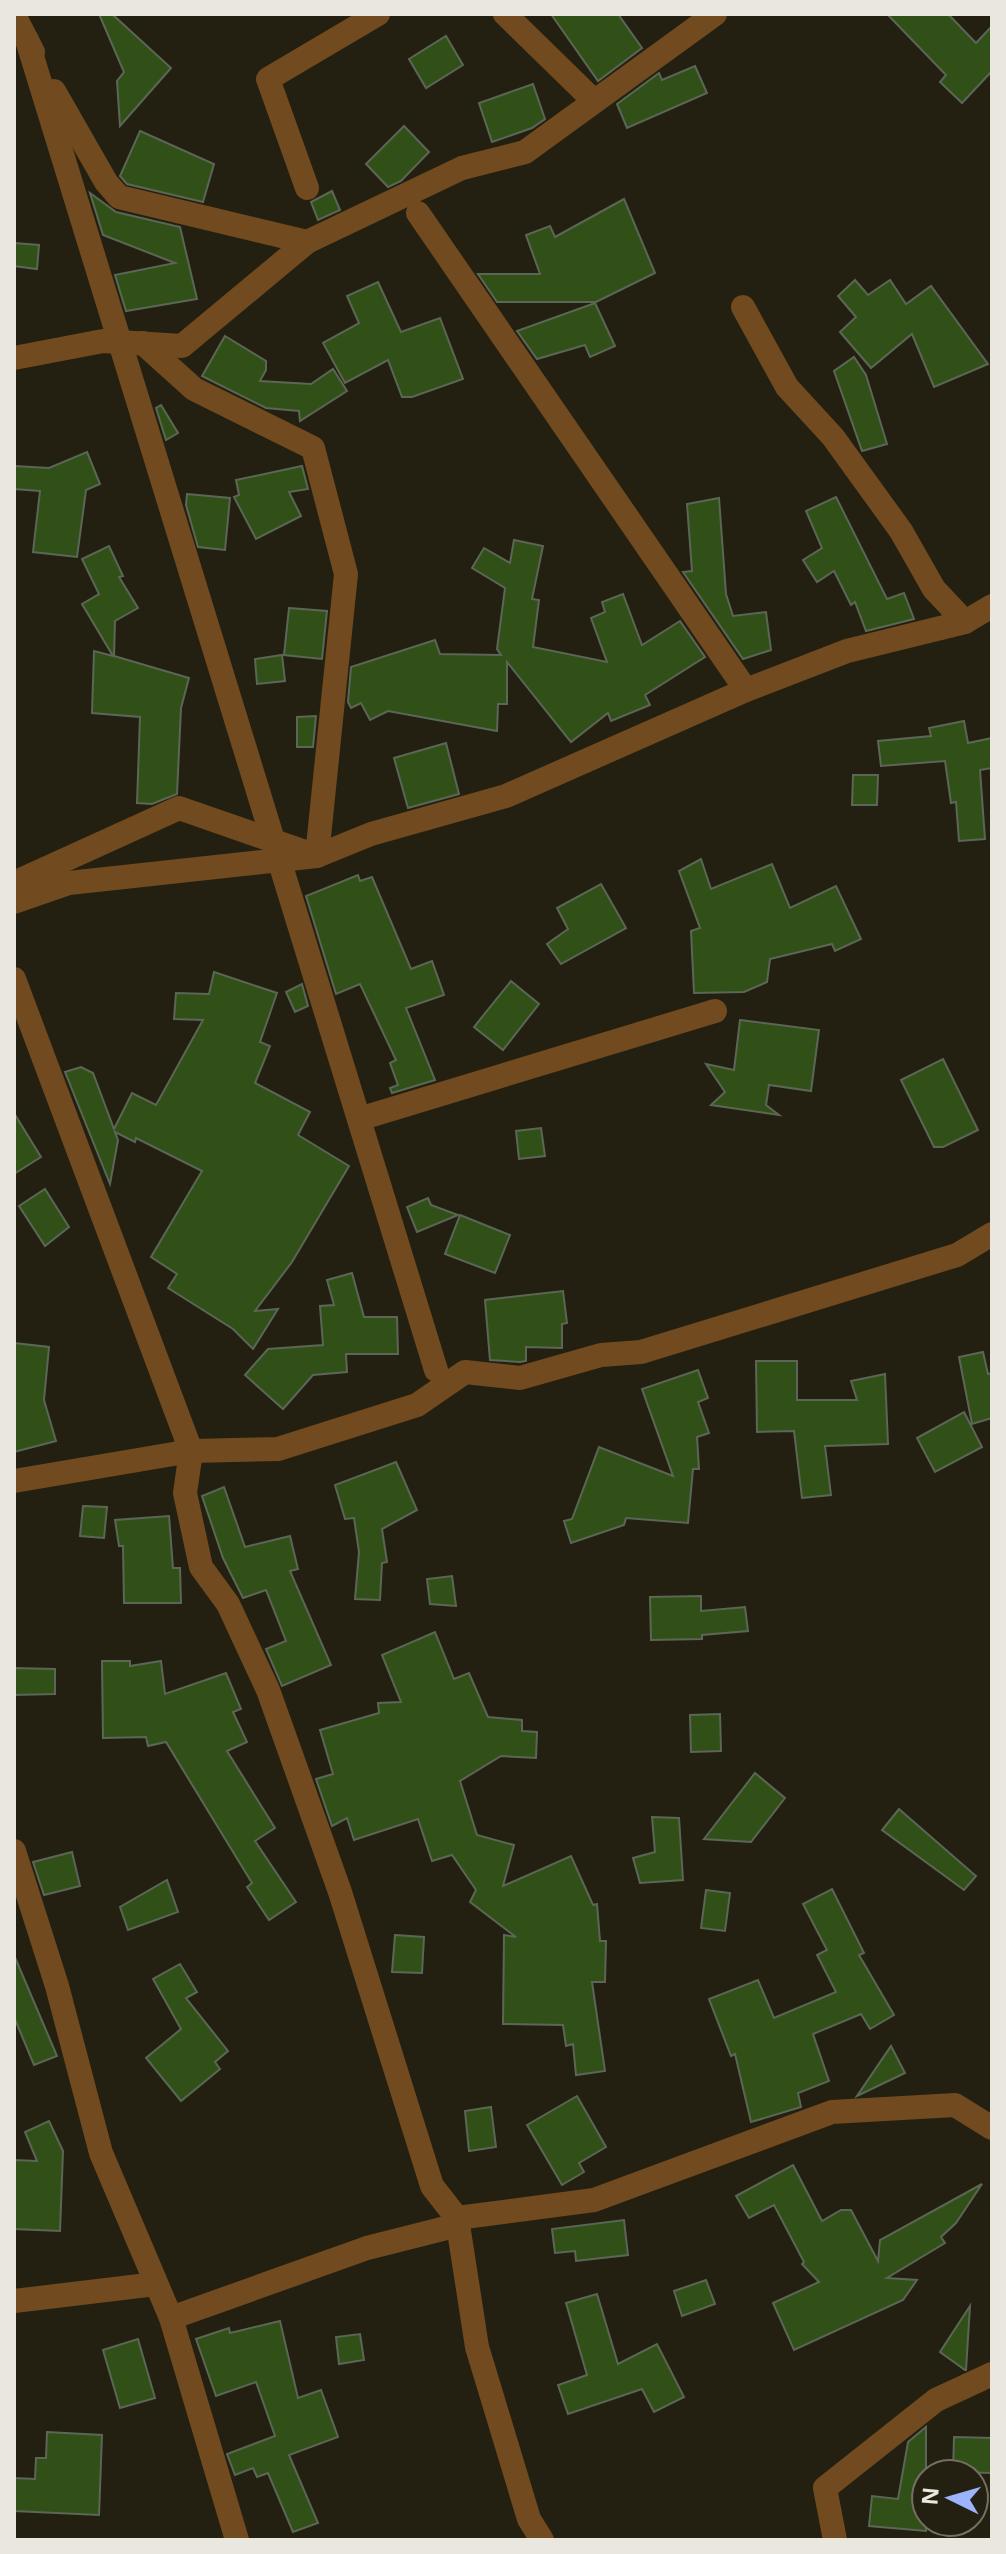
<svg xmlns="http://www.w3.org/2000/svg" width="1006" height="2554" viewBox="0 0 1006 2554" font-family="'Noto Sans',sans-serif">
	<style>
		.building { fill: #315017; stroke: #5c6656; stroke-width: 2 }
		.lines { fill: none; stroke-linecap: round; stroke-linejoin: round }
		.minor { stroke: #714a1f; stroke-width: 24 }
	</style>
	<rect width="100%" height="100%" fill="#232011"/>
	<!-- building -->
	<g class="building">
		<polygon points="99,14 112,14 171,68 120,126 117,81 124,72"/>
		<polygon points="551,14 618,14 642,48 598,81"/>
		<polygon points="887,14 948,14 976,43 992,26 992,71 962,103 940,82 946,75"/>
		<polygon points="446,36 463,65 426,88 409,59"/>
		<polygon points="695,66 707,93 627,128 617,104 659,73 662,80"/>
		<polygon points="533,84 545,119 532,128 492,142 479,103"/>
		<polygon points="404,126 429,152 401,181 388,187 366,164"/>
		<polygon points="140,131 214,164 203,202 127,184 120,176"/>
		<polygon points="332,191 340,210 318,220 311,202"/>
		<polygon points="90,193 116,212 180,227 197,299 126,311 115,275 175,263 103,235"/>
		<polygon points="624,199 655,273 596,302 497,302 478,274 540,274 526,235 550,226 555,237"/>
		<polygon points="14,243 39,245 37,269 14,266"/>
		<polygon points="855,280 868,295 890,280 906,304 931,286 988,364 934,387 912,334 871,368 840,332 856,317 838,296"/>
		<polygon points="378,282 401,332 440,318 463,379 412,397 402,397 388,360 345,383 323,343 359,323 347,296"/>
		<polygon points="595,303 615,346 590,357 585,345 537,359 517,331"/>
		<polygon points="225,336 266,361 266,370 260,381 311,384 333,369 347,391 300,421 299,411 266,408 202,376"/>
		<polygon points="854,357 866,375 887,444 862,451 834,371"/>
		<polygon points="161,405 178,433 166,440 156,408"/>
		<polygon points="87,452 100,484 86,490 77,557 33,552 40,491 14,489 15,466 49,468"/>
		<polygon points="302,466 308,489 289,492 301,516 256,539 234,497 239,495 236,480"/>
		<polygon points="187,494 230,498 225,550 198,547 186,505"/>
		<polygon points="836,497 887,599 904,593 914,619 866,631 855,602 851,605 834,571 817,582 803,560 822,548 806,511"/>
		<polygon points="719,498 726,594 733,616 766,612 771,650 743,659 683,572 692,571 687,504"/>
		<polygon points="514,540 543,546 532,599 539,600 533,647 607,662 591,618 605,612 602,602 623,594 642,645 680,621 705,657 645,695 650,705 611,721 608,713 571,742 507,662 507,704 498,704 497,731 388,711 370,720 361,703 351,708 348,702 351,667 435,640 440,654 501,655 497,649 505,588 472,568 484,548 510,563"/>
		<polygon points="109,546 123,576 119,577 138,608 115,621 114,656 189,678 181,708 177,794 152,804 137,803 140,717 92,713 94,651 113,656 82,604 99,594 82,559"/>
		<polygon points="289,608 327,611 322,659 284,655"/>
		<polygon points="282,655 285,681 257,684 255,659"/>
		<polygon points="316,716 313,747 297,747 297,717"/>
		<polygon points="964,721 968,743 992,738 992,768 980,770 985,839 959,841 956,802 951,803 945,761 881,766 878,741 931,736 929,728"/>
		<polygon points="446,743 459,794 408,808 394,758"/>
		<polygon points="853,775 878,775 877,805 852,805"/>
		<polygon points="701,859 711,889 772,864 790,908 836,886 861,939 835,951 832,944 770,959 767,982 744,992 694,993 691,931 700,928 679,871"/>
		<polygon points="358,875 360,881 372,877 411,969 432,961 444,995 406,1008 435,1080 392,1093 390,1088 398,1085 390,1063 396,1060 360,984 336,994 306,896"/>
		<polygon points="601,884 626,928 561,964 547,944 568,929 557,908"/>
		<polygon points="214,972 277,993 260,1042 270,1046 255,1083 310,1112 298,1135 349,1166 292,1262 255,1311 278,1309 253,1349 233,1329 168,1288 177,1274 151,1257 202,1171 136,1138 135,1142 115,1132 118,1140 110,1184 65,1072 81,1067 93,1073 114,1129 132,1093 156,1105 203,1020 174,1019 176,993 209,994"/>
		<polygon points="511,981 539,1004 503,1050 474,1027"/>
		<polygon points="302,984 308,1006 295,1012 286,992"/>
		<polygon points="740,1020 819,1030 811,1091 769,1085 766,1105 779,1115 711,1105 725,1092 706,1064 734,1070"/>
		<polygon points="943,1059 978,1130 943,1147 934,1147 901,1080"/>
		<polygon points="14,1113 41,1157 14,1174"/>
		<polygon points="541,1128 545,1156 519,1159 516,1131"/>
		<polygon points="45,1189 69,1227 45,1246 19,1206"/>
		<polygon points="428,1198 431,1205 458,1215 417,1232 407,1207"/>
		<polygon points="460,1215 510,1235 495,1273 445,1254"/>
		<polygon points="352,1273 364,1317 397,1317 398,1354 346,1354 347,1372 313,1375 283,1409 245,1375 268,1349 323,1345 320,1306 334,1305 327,1280"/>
		<polygon points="563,1291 567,1323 562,1324 562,1348 526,1347 526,1361 520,1362 490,1360 485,1300"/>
		<polygon points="14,1343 49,1347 44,1400 56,1441 14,1452"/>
		<polygon points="983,1352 988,1374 992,1373 992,1418 972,1424 959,1357"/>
		<polygon points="756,1361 797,1361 797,1400 857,1400 851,1381 885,1374 888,1444 825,1446 831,1495 802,1498 794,1431 757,1432"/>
		<polygon points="698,1370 708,1398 698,1402 709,1433 697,1437 699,1469 693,1469 688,1523 626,1518 624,1525 571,1543 564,1521 572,1519 599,1447 673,1476 642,1389"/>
		<polygon points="964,1412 982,1447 935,1472 917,1438"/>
		<polygon points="396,1462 417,1510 382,1529 387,1562 382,1563 380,1600 355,1599 359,1552 354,1518 345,1519 335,1485"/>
		<polygon points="224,1487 245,1547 290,1536 298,1569 290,1571 331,1665 282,1686 266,1649 286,1641 266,1590 243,1598 223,1558 202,1496"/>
		<polygon points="83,1506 107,1507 104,1538 80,1536"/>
		<polygon points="169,1516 173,1568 180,1568 181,1603 124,1603 123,1546 119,1546 115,1520"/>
		<polygon points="452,1576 456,1606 430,1604 427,1579"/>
		<polygon points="701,1596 701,1611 745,1607 748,1631 702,1635 702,1639 651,1640 650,1597"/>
		<polygon points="435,1632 454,1679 469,1673 488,1717 522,1720 522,1731 537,1732 536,1758 501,1756 460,1781 477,1835 514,1845 503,1886 571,1856 593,1905 597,1904 600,1941 606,1941 605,1982 592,1982 605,2071 576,2075 573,2044 566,2046 563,2025 503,2024 504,1935 516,1937 470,1902 476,1890 452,1855 432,1861 418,1819 354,1840 347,1818 332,1826 316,1779 333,1774 320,1730 379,1713 378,1703 401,1702 382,1655"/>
		<polygon points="102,1661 130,1661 130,1666 161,1661 165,1694 226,1673 241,1709 233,1712 247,1742 227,1751 275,1828 255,1841 296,1902 269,1920 247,1887 252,1883 166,1742 148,1746 146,1737 103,1738"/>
		<polygon points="14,1668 55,1669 55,1694 14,1695"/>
		<polygon points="720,1714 721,1751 691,1752 690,1715"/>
		<polygon points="755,1773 785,1798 751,1842 704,1839"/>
		<polygon points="899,1809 976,1876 964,1890 882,1830"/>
		<polygon points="652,1817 679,1818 683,1880 640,1883 633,1858 655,1852"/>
		<polygon points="72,1852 80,1886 44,1895 33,1862"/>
		<polygon points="167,1880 178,1912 128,1930 120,1907"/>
		<polygon points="832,1889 864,1953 859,1955 894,2015 870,2029 861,2014 813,2034 829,2081 798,2093 801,2107 751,2122 735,2054 731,2056 709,1999 758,1980 774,2018 836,1992 817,1955 827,1950 803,1904"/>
		<polygon points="706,1890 730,1893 725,1931 701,1928"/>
		<polygon points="395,1935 424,1937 422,1973 392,1972"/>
		<polygon points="14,1955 57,2056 34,2065 14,2017"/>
		<polygon points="180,1964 197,1992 186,1998 228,2051 215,2062 220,2069 181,2101 146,2058 181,2029 153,1979"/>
		<polygon points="891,2046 905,2073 857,2096"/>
		<polygon points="577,2096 606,2147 579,2163 584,2172 562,2185 527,2125"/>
		<polygon points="491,2107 496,2147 469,2151 465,2111"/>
		<polygon points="49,2121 63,2151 60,2231 14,2229 14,2160 37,2161 25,2132"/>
		<polygon points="793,2165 822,2221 841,2210 851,2210 878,2261 880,2240 982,2184 956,2223 941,2237 945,2243 887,2278 917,2280 903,2300 794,2350 773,2303 819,2282 802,2264 804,2262 774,2205 749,2218 736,2196"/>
		<polygon points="624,2220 628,2255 576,2261 575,2251 555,2253 552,2229"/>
		<polygon points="706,2280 715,2304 682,2316 674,2291"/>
		<polygon points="597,2294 618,2364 657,2344 684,2397 654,2412 642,2389 568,2414 558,2385 587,2375 566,2303"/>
		<polygon points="970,2306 966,2370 965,2370 940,2352"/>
		<polygon points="280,2321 298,2398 321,2390 338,2437 289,2455 318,2523 293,2532 268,2473 257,2477 253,2468 235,2475 227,2454 275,2436 256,2382 216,2396 196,2339 229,2328 230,2333"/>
		<polygon points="360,2334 364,2360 339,2364 336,2337"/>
		<polygon points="138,2339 155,2398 120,2408 103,2350"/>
		<polygon points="926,2427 926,2531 869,2526 872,2496 898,2499 908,2442"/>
		<polygon points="47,2432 102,2435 99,2515 14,2511 14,2478 35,2479 36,2458 46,2458"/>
		<polygon points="954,2437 992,2438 992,2473 953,2472"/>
	</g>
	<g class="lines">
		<!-- minor -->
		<g class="minor">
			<polyline points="505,14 593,100"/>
			<polyline points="14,15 33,52"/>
			<polyline points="27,40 436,1370"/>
			<polyline points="54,91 106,182 119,197 307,242"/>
			<polyline points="307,188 268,79 378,14"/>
			<polyline points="418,213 746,690"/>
			<polyline points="743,307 787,387 833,437 901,531 934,589 965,622"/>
			<polyline points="14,358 103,341 182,346 307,242 462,168 525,152 715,14"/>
			<polyline points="14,883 179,808 317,856 371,834 506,796 746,690 847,651 965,622 992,606"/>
			<polyline points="14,902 69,883 317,856 346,574 313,448 194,389 143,343"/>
			<polyline points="14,979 191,1451 278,1449 417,1405 465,1372 520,1378 601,1355 641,1352 957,1255 992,1234"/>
			<polyline points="359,1119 715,1011"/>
			<polyline points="14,1481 191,1451 185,1493 201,1567 228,1604 268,1690 340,1892 432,2186 457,2218 477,2347 529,2519 542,2540"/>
			<polyline points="14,1851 57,1986 101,2153 171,2318 237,2540"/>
			<polyline points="14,2301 156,2284"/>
			<polyline points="171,2318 367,2248 454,2226 457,2218 594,2200 832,2112 955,2105 992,2128"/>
			<polyline points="835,2540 825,2488 936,2400 992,2374"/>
		</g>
	</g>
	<!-- border -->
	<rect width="1006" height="2554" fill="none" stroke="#eae8de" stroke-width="32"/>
	<!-- north arrow -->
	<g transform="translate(950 2498) rotate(275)"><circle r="38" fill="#232011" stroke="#737063" stroke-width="2"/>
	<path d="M0-6L14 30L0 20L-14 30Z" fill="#9bb4fd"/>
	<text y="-12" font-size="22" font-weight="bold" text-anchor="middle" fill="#eae8de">N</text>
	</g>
</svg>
